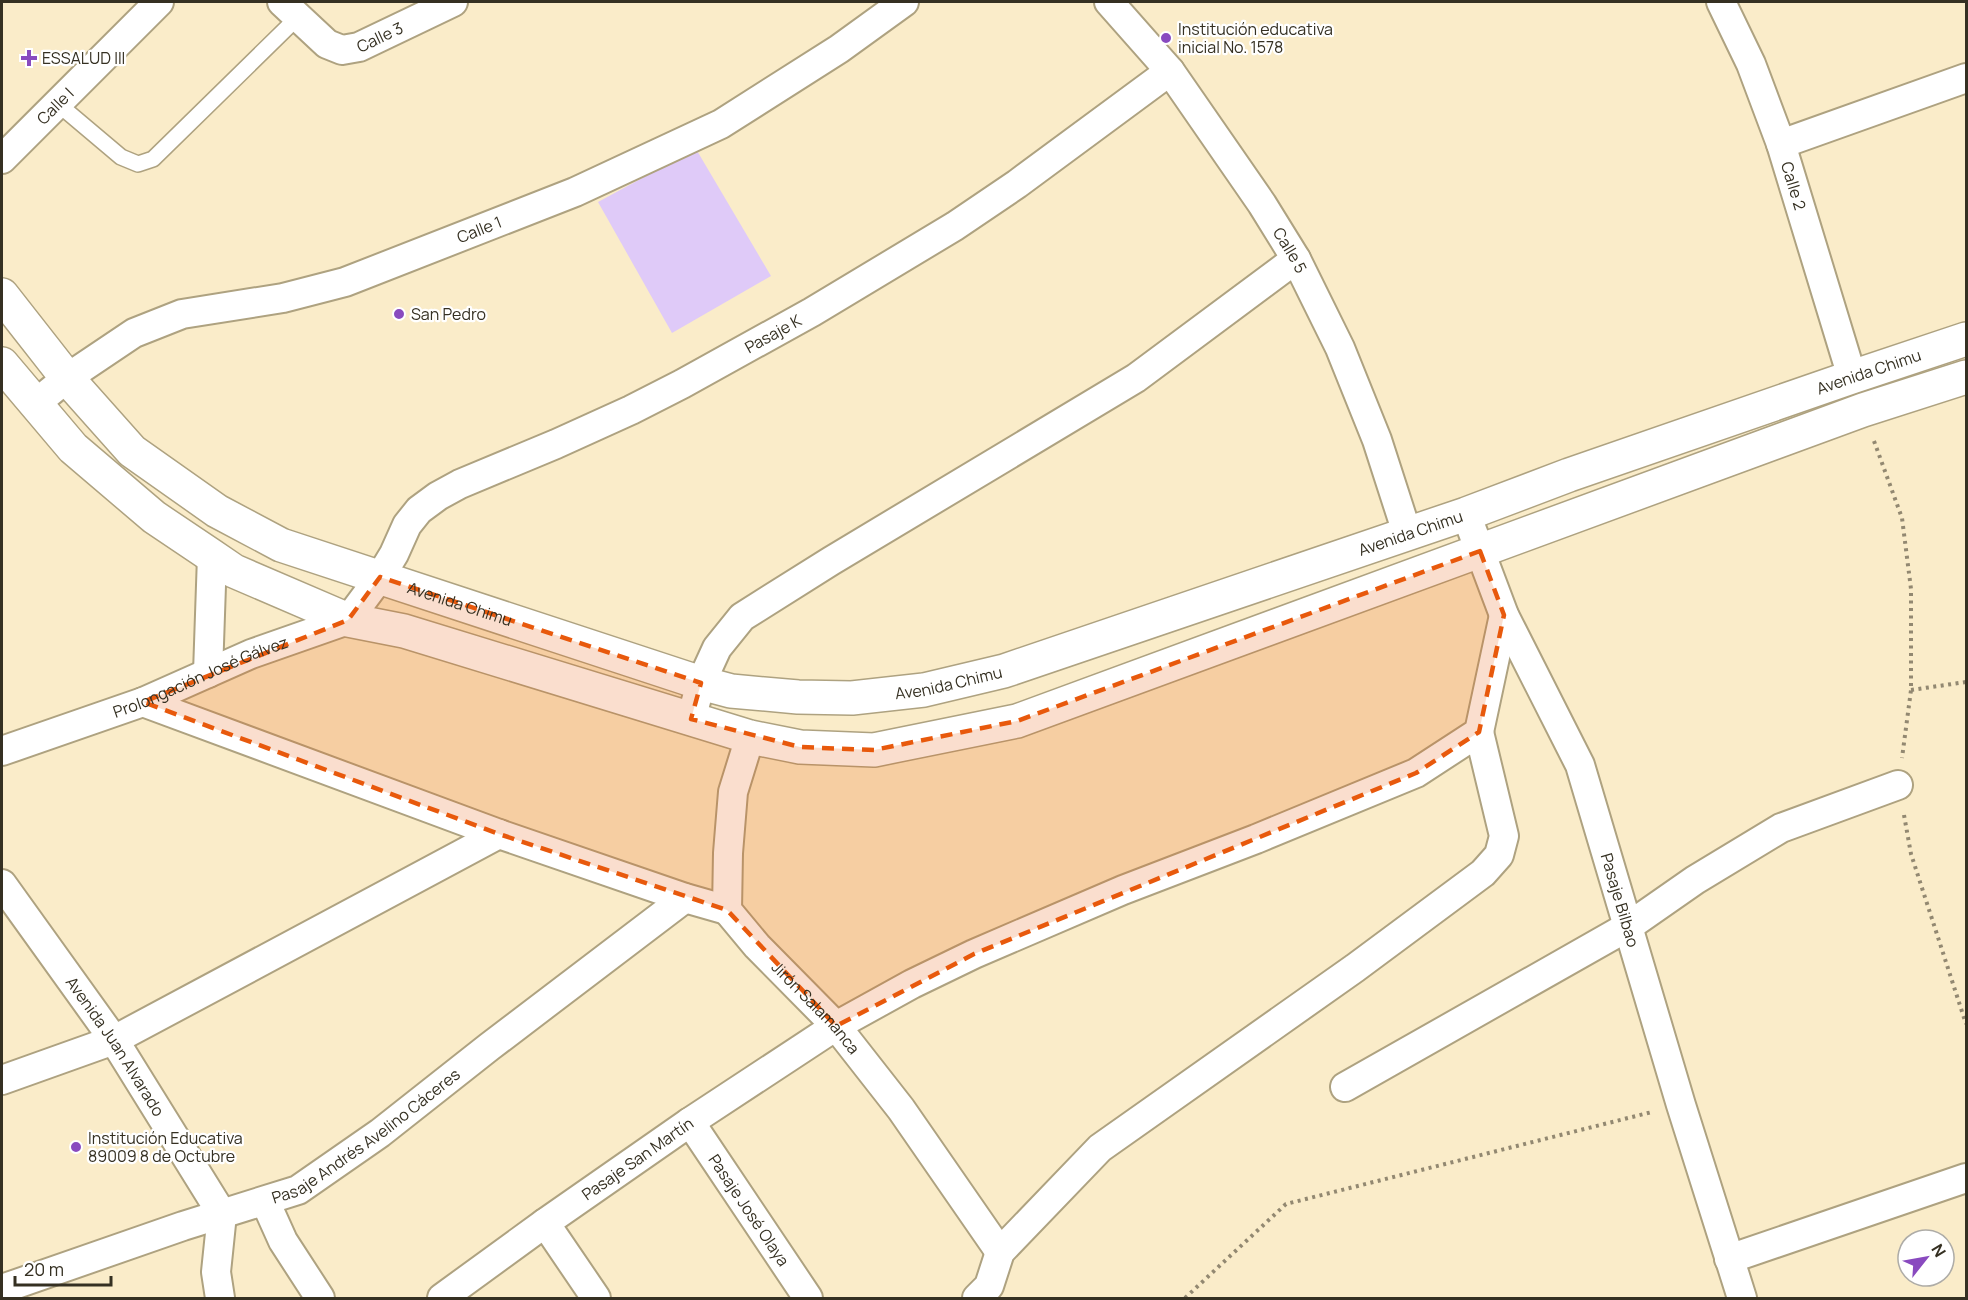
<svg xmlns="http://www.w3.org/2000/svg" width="1968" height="1300" viewBox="0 0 1968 1300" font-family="Manrope,sans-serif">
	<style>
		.green { fill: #dfcaf8 }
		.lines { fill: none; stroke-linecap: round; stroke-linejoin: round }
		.lane-casing { stroke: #aea280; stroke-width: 18 }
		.street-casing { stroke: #aea280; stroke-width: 32 }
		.primary-casing { stroke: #aea280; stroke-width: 36 }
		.path { stroke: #928871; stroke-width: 4; stroke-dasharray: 3 4.5; stroke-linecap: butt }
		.lane { stroke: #fff; stroke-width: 15 }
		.street { stroke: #fff; stroke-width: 28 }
		.primary { stroke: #fff; stroke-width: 33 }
		.marked { fill: #e8590c; fill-opacity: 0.2; stroke: #e8590c; stroke-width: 4.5; stroke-dasharray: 12 8; stroke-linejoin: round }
		.poi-dot { fill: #894abf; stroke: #fff; stroke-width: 2 }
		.labels { text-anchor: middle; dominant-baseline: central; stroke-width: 4.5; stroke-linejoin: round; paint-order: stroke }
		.poi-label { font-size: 16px; fill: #353022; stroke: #fff; text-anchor: start }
		.street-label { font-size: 16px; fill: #353022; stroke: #fff }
	</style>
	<rect width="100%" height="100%" fill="#faecc9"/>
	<!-- green -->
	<polygon class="green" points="696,149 771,276 672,333 598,202"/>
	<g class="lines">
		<!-- lane casing -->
		<g class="lane-casing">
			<polyline id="lane" points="57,103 121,157 138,164 153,159 298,17"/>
		</g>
		<!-- street casing -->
		<g class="street-casing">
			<g id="street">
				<path id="s1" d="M282,2L327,44L342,50L359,47L453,2"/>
				<path id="s2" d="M1109,2L1170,71L1262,204L1296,259L1340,348L1377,440L1407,533"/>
				<path id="s3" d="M1721,2L1751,64L1781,144L1852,377"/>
				<polyline points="1781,144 1966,78"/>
				<path id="s4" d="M2,159L159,2"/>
				<path id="s5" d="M35,404L67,378L134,333L182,314L283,298L345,282L575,192L721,124L839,49L904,2"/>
				<path id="s6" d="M1466,514L1504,615L1580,765L1681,1105L1742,1298"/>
				<polyline points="208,673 212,556"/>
				<polyline points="143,702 499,834 685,898 727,910"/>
				<polyline points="691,719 701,683 717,648 742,617 831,561 1136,378 1296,259"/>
				<path id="s7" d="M750,737L733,792L728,853L727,910L757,946L836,1026L901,1109L1000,1252"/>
				<path id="s8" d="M2,751L143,702L251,654L348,620L380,577L394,554L407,525L419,510L438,496L460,484L556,444L631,410L682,384L812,312L955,226L1017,184L1170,71"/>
				<path id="s9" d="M2,884L114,1040L222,1214L216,1272L220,1298"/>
				<polyline points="2,1080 114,1040 499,834"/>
				<polyline points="1345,1087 1629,926 1695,880 1781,828 1898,785"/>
				<path id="s10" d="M690,1122L808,1298"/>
				<polyline points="265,1201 283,1241 320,1298"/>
				<polyline points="545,1223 596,1298"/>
				<polyline points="1729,1259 1966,1178"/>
				<path id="s11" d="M2,1289L183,1226L298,1190L380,1133L489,1047L685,898"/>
				<path id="s12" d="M442,1298L545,1223L690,1122L836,1026L912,984L974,954L1123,890L1256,839L1416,773L1479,732L1504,615"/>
				<polyline points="977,1298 989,1286 1000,1252 1100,1148 1355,968 1483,873 1499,855 1504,836 1479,732"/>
			</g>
		</g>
		<!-- primary casing -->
		<g class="primary-casing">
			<g id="primary">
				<path id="s13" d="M2,295L67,378L132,451L217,511L281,545L701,683L731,691L798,697L852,698L924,690L1004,671L1466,514L1569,475L1852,377L1966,339"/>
				<polyline points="2,364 73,448 154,517 212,556 234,571 348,620 404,631 750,737 800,747 874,750 1017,721 1863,410 1966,377"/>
			</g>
		</g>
		<!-- path -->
		<g class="path">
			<polyline points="1874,441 1902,518 1911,589 1911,690 1902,758"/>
			<polyline points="1911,690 1966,682"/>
			<polyline points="1904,815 1911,854 1966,1024"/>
			<polyline points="1185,1298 1286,1204 1652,1112"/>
		</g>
		<!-- lane -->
		<use href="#lane" class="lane"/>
		<!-- street -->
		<use href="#street" class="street"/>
		<!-- primary -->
		<use href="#primary" class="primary"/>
	</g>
	<!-- marked area -->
	<path class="marked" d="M1480,551L1504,615L1479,732L1416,773L974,954L836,1026L727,910L499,834L143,702L348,620L380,577L701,683L691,719L800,747L874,750L1017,721Z"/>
	<!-- markers -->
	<g class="poi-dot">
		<circle cx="1166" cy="38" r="6"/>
		<path d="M26 49h6v6h6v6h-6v6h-6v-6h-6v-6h6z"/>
		<circle cx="399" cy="314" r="6"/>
		<circle cx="76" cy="1147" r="6"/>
	</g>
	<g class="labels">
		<!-- poi labels -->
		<g class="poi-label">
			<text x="1178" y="29">Institución educativa<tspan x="1178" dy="18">inicial No. 1578</tspan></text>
			<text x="42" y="58">ESSALUD III</text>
			<text x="411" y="314">San Pedro</text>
			<text x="88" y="1138">Institución Educativa<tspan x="88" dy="18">89009 8 de Octubre</tspan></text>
		</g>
		<!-- street labels -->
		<g class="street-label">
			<text stroke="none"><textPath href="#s1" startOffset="118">Calle 3</textPath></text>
			<text stroke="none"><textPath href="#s4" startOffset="75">Calle I</textPath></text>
			<text stroke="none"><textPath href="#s3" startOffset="198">Calle 2</textPath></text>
			<text stroke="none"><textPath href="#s5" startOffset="484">Calle 1</textPath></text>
			<text stroke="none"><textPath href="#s2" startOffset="308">Calle 5</textPath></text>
			<text stroke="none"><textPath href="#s8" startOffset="898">Pasaje K</textPath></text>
			<text stroke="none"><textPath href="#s13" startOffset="2044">Avenida Chimu</textPath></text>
			<text stroke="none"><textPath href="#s13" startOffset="1558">Avenida Chimu</textPath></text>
			<text stroke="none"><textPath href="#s13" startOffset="568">Avenida Chimu</textPath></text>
			<text stroke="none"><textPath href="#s8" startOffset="212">Prolongación José Gálvez</textPath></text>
			<text stroke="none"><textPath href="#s13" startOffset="1072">Avenida Chimu</textPath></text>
			<text stroke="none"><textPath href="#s6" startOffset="417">Pasaje Bilbao</textPath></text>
			<text stroke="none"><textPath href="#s7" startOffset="308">Jirón Salamanca</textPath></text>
			<text stroke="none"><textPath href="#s9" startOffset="198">Avenida Juan Alvarado</textPath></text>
			<text stroke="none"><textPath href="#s11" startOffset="398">Pasaje Andrés Avelino Cáceres</textPath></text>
			<text stroke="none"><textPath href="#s12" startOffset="240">Pasaje San Martín</textPath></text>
			<text stroke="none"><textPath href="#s10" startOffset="106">Pasaje José Olaya</textPath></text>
		</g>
	</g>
	<!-- border -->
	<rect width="1968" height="1300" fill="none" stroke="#353022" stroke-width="6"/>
	<!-- north arrow -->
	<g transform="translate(1926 1258) rotate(59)"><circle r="28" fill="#ffffff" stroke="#aeaca7" stroke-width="1.5"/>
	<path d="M0-4.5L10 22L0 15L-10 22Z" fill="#894abf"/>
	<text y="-9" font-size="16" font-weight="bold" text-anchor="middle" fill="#353022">N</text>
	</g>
	<!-- scale -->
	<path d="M15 1276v9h96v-9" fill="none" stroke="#353022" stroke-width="3"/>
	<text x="24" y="1276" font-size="18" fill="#353022" stroke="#ffffff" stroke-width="4.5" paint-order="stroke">20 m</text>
</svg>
